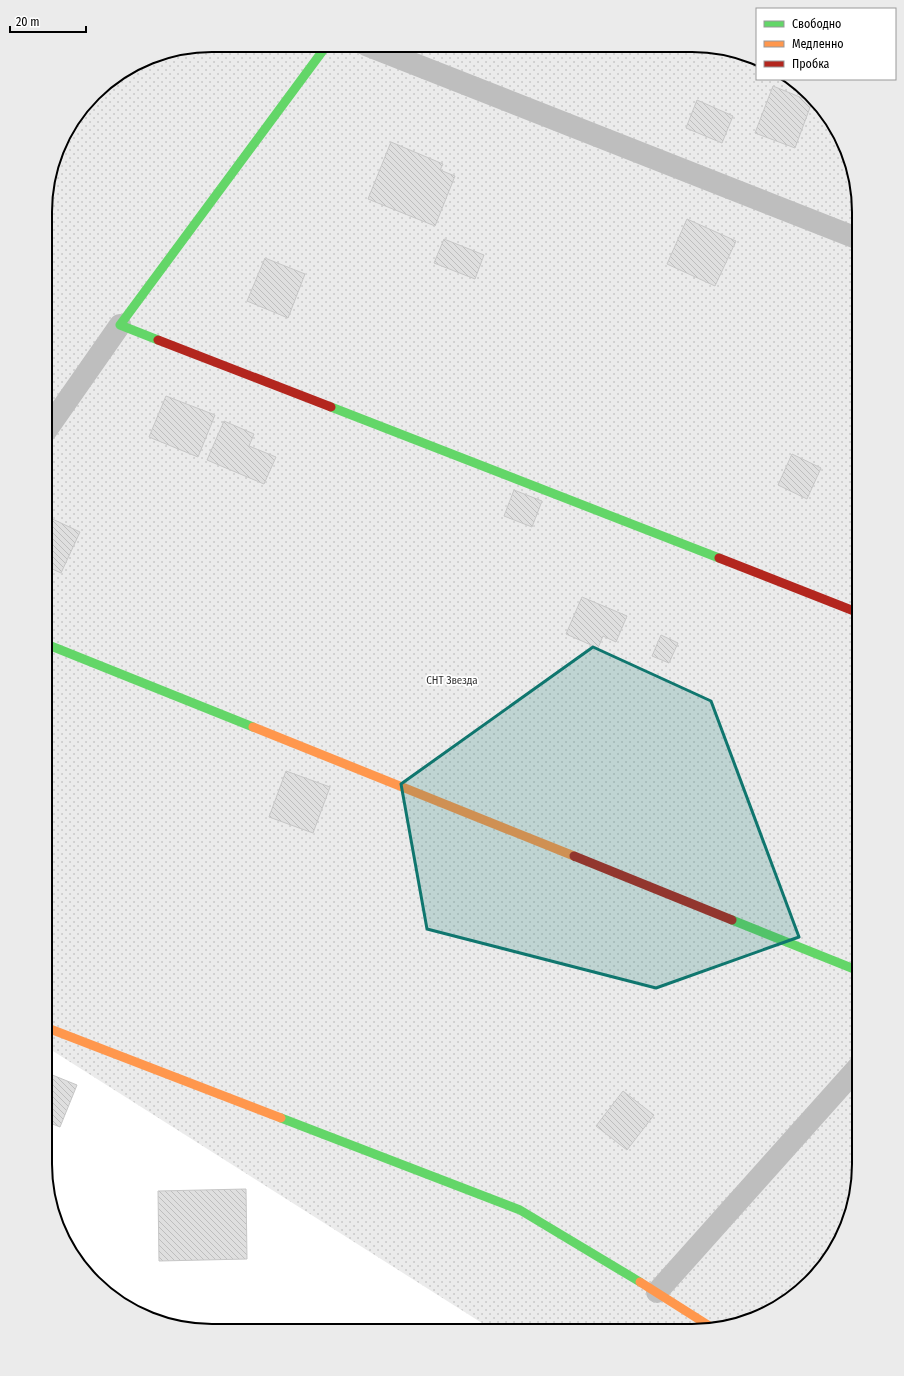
<svg xmlns="http://www.w3.org/2000/svg" width="904" height="1376" viewBox="0 0 904 1376" font-family="'Fira Sans Condensed',sans-serif">
	<style>
		.garden { fill: url(#garden-dots) }
		.building { fill: url(#building-back-hatch); stroke: #c6c6c6 }
		.lines { fill: none; stroke-linecap: round; stroke-linejoin: round }
		.street { stroke: #bebebe; stroke-width: 22 }
		.fast { stroke: #63d668; stroke-width: 9 }
		.slow { stroke: #ff974d; stroke-width: 9 }
		.jam { stroke: #b3261e; stroke-width: 9 }
		.marked { fill: #0f766e; fill-opacity: 0.2; stroke: #0f766e; stroke-width: 3; stroke-linejoin: round }
		.labels { text-anchor: middle; dominant-baseline: central; stroke-width: 3.5; stroke-linejoin: round; paint-order: stroke }
		.park-label { font-size: 11px; fill: #323232; stroke: #fff }
		.rim { fill: none; stroke: #000; stroke-width: 2 }
	</style>
	<defs>
		<pattern id="garden-dots" width="8" height="8" patternUnits="userSpaceOnUse"><rect width="8" height="8" fill="#ebebeb"/><path d="M2 2h.1M6 6h.1" fill="none" stroke="#c8c8c8" stroke-width="1.8" stroke-linecap="round"/></pattern>
		<pattern id="building-back-hatch" width="6" height="6" patternUnits="userSpaceOnUse"><rect width="6" height="6" fill="#dfdfdf"/><path d="M-1 5l2 2M0 0l6 6M5-1l2 2" fill="none" stroke="#bebebe"/></pattern>
	</defs>
	<rect width="100%" height="100%" fill="#fff"/>
	<!-- garden -->
	<polygon class="garden" points="212,45 714,46 757,58 757,79 793,79 824,110 846,148 859,212 859,1175 850,1218 831,1257 802,1290 756,1318 692,1331 493,1330 45,1046 46,190 62,138 102,87 148,58"/>
	<!-- building -->
	<g class="building">
		<polygon points="773,86 812,102 795,148 755,133"/>
		<polygon points="697,100 733,116 722,143 686,128"/>
		<polygon points="391,142 443,164 440,170 455,176 435,226 368,199"/>
		<polygon points="687,219 736,241 715,286 667,264"/>
		<polygon points="444,239 484,255 475,279 434,263"/>
		<polygon points="265,258 305,274 288,318 247,301"/>
		<polygon points="166,396 215,415 198,457 149,437"/>
		<polygon points="224,421 254,434 249,446 276,457 264,484 207,460"/>
		<polygon points="792,454 821,468 807,499 778,485"/>
		<polygon points="514,490 542,501 532,527 504,516"/>
		<polygon points="46,516 80,532 61,573 46,566 46,562 53,548 46,546"/>
		<polygon points="582,597 627,616 616,642 603,636 598,648 566,634"/>
		<polygon points="661,635 678,643 669,663 652,656"/>
		<polygon points="286,771 330,787 313,833 269,817"/>
		<polygon points="45,1072 77,1085 60,1127 45,1121"/>
		<polygon points="623,1091 654,1115 627,1150 596,1126"/>
		<polygon points="246,1189 247,1259 159,1261 158,1191"/>
	</g>
	<g class="lines">
		<!-- street -->
		<g class="street">
			<polyline points="366,45 859,239"/>
			<polyline points="46,431 120,325"/>
			<polyline points="657,1292 859,1066"/>
		</g>
		<!-- fast -->
		<g class="fast">
			<polyline points="158,340 120,325 327,45"/>
			<polyline points="331,407 719,558"/>
			<polyline points="46,644 253,727"/>
			<polyline points="732,920 859,971"/>
			<polyline points="281,1118 520,1210 640,1282"/>
		</g>
		<!-- slow -->
		<g class="slow">
			<polyline points="253,727 574,856"/>
			<polyline points="45,1027 281,1118"/>
			<polyline points="640,1282 711,1327"/>
		</g>
		<!-- jam -->
		<g class="jam">
			<polyline points="158,340 331,407"/>
			<polyline points="719,558 859,613"/>
			<polyline points="574,856 732,920"/>
		</g>
	</g>
	<!-- marked area -->
	<path class="marked" d="M593,647L711,701L799,937L656,988L427,929L401,784Z"/>
	<g class="labels">
		<!-- park labels -->
		<g class="park-label">
			<text x="452" y="680">СНТ Звезда</text>
		</g>
	</g>
	<!-- crop -->
	<path d="M0 0H904V1376H0ZM212 52H692A160 160 0 0 1 852 212V1164A160 160 0 0 1 692 1324H212A160 160 0 0 1 52 1164V212A160 160 0 0 1 212 52Z" fill="#ebebeb" fill-rule="evenodd"/>
	<path class="rim" d="M212 52H692A160 160 0 0 1 852 212V1164A160 160 0 0 1 692 1324H212A160 160 0 0 1 52 1164V212A160 160 0 0 1 212 52Z"/>
	<!-- legend -->
	<rect x="756" y="8" width="140" height="72" fill="#ffffff" stroke="#999999"/>
	<rect x="764" y="21" width="20" height="6" fill="#63d668" stroke="#999999"/>
	<text x="792" y="28" font-size="12" fill="#000000">Свободно</text>
	<rect x="764" y="41" width="20" height="6" fill="#ff974d" stroke="#999999"/>
	<text x="792" y="48" font-size="12" fill="#000000">Медленно</text>
	<rect x="764" y="61" width="20" height="6" fill="#b3261e" stroke="#999999"/>
	<text x="792" y="68" font-size="12" fill="#000000">Пробка</text>
	<!-- scale -->
	<path d="M10 26v6h76v-6" fill="none" stroke="#000000" stroke-width="2"/>
	<text x="16" y="26" font-size="12" fill="#000000" stroke="#ffffff" stroke-width="3" paint-order="stroke">20 m</text>
</svg>
